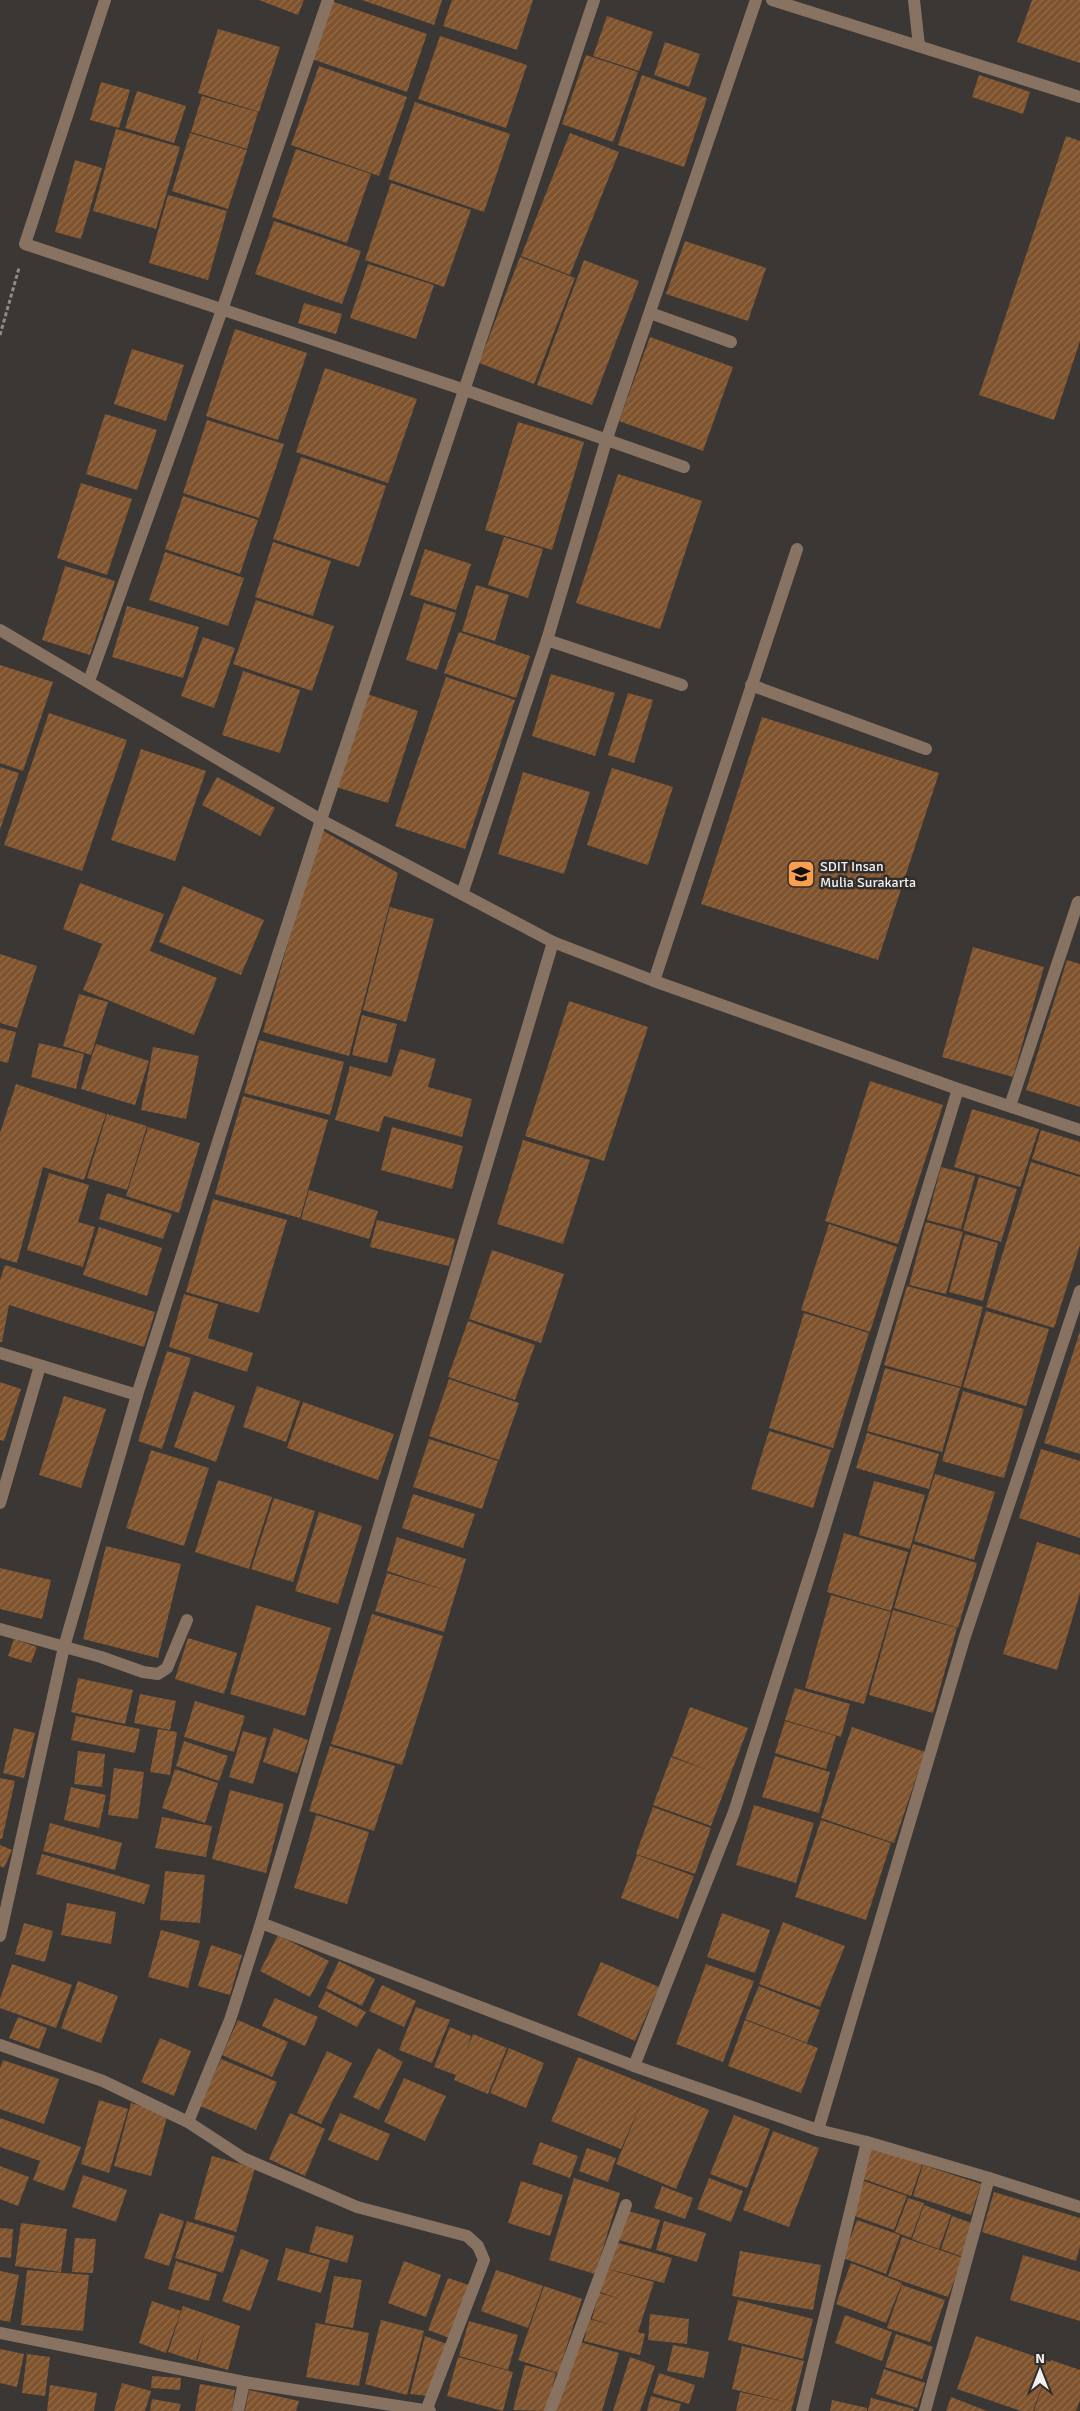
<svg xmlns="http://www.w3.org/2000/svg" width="1080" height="2411" viewBox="0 0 1080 2411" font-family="Signika,sans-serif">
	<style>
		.building { fill: url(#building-hatch) }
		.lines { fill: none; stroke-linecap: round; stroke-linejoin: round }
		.path { stroke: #8e8b89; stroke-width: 3; stroke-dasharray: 4 2.5; stroke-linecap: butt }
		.minor { stroke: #887363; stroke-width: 12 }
		.labels { text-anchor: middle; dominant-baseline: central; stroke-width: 5; stroke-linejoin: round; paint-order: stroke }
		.poi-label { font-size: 14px; fill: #f2f0ee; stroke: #302d2b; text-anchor: start }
	</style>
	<defs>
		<pattern id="building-hatch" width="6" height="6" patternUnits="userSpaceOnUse" patternTransform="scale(1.25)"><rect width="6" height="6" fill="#7f532d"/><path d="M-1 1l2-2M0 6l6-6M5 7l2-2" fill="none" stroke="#926c4c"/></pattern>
	</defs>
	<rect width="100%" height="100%" fill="#3a3735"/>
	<!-- building -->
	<g class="building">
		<polygon points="259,0 304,0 298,15"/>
		<polygon points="362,0 442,0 434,25"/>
		<polygon points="452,0 533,0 517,50 443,26"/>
		<polygon points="1032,0 1080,0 1080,63 1017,42"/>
		<polygon points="331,1 427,34 407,92 312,59"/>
		<polygon points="607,16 653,32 639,71 593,56"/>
		<polygon points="218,29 280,47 259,112 198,93"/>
		<polygon points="440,36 527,65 506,128 418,99"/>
		<polygon points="665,42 700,54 689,87 654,75"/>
		<polygon points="586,55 638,72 613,142 562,124"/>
		<polygon points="319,66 407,97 379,176 291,145"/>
		<polygon points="642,75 707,98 684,167 618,145"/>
		<polygon points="979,75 1030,92 1023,114 972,97"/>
		<polygon points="101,82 130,90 119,128 90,120"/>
		<polygon points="137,91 186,106 174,143 125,128"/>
		<polygon points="202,96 258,112 247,149 191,132"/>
		<polygon points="415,102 510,134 484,212 388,179"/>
		<polygon points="116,129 180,147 156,229 93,211"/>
		<polygon points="190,133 247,150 228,209 172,191"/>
		<polygon points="570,133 619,152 570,275 521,256"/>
		<polygon points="1066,136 1080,141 1080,341 1054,420 979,395"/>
		<polygon points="296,149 371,174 347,243 272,217"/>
		<polygon points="75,160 102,168 81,239 55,232"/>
		<polygon points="391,183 471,210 444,287 365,260"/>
		<polygon points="168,195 227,211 208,280 149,263"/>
		<polygon points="274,221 361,251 342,304 255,274"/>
		<polygon points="685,241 766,268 748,321 666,294"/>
		<polygon points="520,257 575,278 534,384 479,363"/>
		<polygon points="584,260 639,281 592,405 537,385"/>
		<polygon points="368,264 434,285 416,339 350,318"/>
		<polygon points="304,303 342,314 336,334 298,323"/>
		<polygon points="235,329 307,353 278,440 206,416"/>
		<polygon points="650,337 733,367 703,451 619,421"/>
		<polygon points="132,349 184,365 166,421 114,404"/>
		<polygon points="325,368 417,399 388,483 296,452"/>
		<polygon points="105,414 157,430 137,490 86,474"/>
		<polygon points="207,420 284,444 259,518 183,493"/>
		<polygon points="518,422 584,442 552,550 485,530"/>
		<polygon points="301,457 386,486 359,567 273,539"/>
		<polygon points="618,474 702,501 660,629 576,603"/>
		<polygon points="81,483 132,499 107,575 57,558"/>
		<polygon points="183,496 258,520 240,574 165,549"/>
		<polygon points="504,537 543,549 528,598 488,585"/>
		<polygon points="273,542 331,561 313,616 255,597"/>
		<polygon points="425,549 471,564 456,610 410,595"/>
		<polygon points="165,552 244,578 228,626 149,600"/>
		<polygon points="65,566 115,581 90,655 42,640"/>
		<polygon points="476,585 509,595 495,641 462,631"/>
		<polygon points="256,600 334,626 312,691 233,664"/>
		<polygon points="424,603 456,613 437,670 406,660"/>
		<polygon points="127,606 199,627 183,678 112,657"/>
		<polygon points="459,632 530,656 516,698 444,673"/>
		<polygon points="203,637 235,648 214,708 181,696"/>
		<polygon points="0,665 53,682 23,771 0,763"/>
		<polygon points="243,671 300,690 280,753 222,735"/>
		<polygon points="551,674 615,693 595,756 532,736"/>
		<polygon points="446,677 515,700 465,849 395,826"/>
		<polygon points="628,693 653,700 634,763 608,755"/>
		<polygon points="367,694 418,711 388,803 336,787"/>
		<polygon points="49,713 127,740 82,871 4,845"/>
		<polygon points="762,717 939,773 878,960 701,904"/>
		<polygon points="141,749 206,771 175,861 111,840"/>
		<polygon points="0,767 19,773 0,830"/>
		<polygon points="612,768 673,787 648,865 587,845"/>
		<polygon points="523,772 590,792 564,874 498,854"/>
		<polygon points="217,777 275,808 260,836 202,805"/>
		<polygon points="320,829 398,873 349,1056 263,1032"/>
		<polygon points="80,883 164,914 150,951 217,978 194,1035 83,990 102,944 63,929"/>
		<polygon points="183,886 264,920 241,975 159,942"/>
		<polygon points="390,907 434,919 406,1022 363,1010"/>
		<polygon points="973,947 1044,967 1013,1077 942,1057"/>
		<polygon points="0,954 37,966 17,1028 0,1023"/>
		<polygon points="1067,960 1080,964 1080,1107 1026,1090"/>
		<polygon points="79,994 108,1002 91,1055 63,1046"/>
		<polygon points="569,1001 648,1027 604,1161 525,1136"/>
		<polygon points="362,1015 397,1024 387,1063 352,1055"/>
		<polygon points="0,1028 16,1032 8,1063 0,1061"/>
		<polygon points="259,1040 344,1062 330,1115 244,1093"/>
		<polygon points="39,1043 84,1054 76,1089 31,1077"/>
		<polygon points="96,1044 149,1061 135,1105 81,1089"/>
		<polygon points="153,1047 199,1056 186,1119 141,1110"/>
		<polygon points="400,1049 436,1059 428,1087 472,1099 462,1137 384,1116 379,1132 335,1120 350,1066 391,1077"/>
		<polygon points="870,1081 943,1105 898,1244 825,1221"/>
		<polygon points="16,1084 106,1114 84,1180 43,1167 17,1263 0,1258 0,1133"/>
		<polygon points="243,1096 328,1120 300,1218 215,1194"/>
		<polygon points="972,1109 1039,1129 1020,1187 954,1167"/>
		<polygon points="107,1114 147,1126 127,1190 87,1178"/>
		<polygon points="148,1127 200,1143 179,1213 126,1196"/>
		<polygon points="392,1127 463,1146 452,1189 381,1170"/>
		<polygon points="1041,1130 1080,1142 1080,1175 1032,1159"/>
		<polygon points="523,1140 590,1160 563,1244 497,1224"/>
		<polygon points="1031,1162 1080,1177 1080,1245 1054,1328 986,1307"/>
		<polygon points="941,1167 975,1176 961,1229 927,1220"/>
		<polygon points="49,1173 89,1185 78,1222 95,1227 83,1267 27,1250"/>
		<polygon points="979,1177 1017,1189 1001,1242 963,1230"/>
		<polygon points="309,1190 378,1211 369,1239 301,1219"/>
		<polygon points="107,1193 172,1214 163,1239 99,1219"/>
		<polygon points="213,1199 287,1220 259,1313 186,1292"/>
		<polygon points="377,1220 455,1239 449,1266 370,1247"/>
		<polygon points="926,1222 963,1232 946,1294 909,1285"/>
		<polygon points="829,1224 897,1247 870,1332 801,1310"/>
		<polygon points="99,1227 162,1248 147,1296 83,1275"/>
		<polygon points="965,1234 998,1243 983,1301 949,1292"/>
		<polygon points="492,1250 564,1274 541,1343 469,1319"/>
		<polygon points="5,1265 155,1312 144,1347 9,1305 2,1342 0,1342 0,1280"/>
		<polygon points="907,1286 983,1307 961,1387 884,1365"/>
		<polygon points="184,1294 218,1304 208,1338 253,1353 247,1372 169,1347"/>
		<polygon points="986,1311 1049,1329 1026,1406 963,1387"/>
		<polygon points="804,1313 869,1333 833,1448 769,1428"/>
		<polygon points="468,1321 535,1345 515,1400 448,1377"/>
		<polygon points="1080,1331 1080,1454 1044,1443"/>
		<polygon points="167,1351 191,1358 162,1449 138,1441"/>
		<polygon points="885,1368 960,1388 942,1452 867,1431"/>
		<polygon points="449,1379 519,1403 499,1460 429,1436"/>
		<polygon points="0,1382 21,1389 4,1441 0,1440"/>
		<polygon points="257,1386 300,1401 286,1442 243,1427"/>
		<polygon points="194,1391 235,1406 216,1462 174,1447"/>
		<polygon points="963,1391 1024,1409 1004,1478 942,1461"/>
		<polygon points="64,1396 106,1409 81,1488 39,1475"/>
		<polygon points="303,1402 394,1434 378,1480 287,1448"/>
		<polygon points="769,1431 831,1450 813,1508 751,1489"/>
		<polygon points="867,1433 939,1454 929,1489 856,1468"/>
		<polygon points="429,1439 498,1461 482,1509 413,1487"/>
		<polygon points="1041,1449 1080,1461 1080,1538 1019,1518"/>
		<polygon points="151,1450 209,1468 184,1546 126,1528"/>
		<polygon points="935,1474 995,1492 974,1560 914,1541"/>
		<polygon points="218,1480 272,1497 249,1569 195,1552"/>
		<polygon points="874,1481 925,1495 910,1549 859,1535"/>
		<polygon points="413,1494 475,1514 463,1548 402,1528"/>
		<polygon points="274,1498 315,1511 293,1582 251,1569"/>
		<polygon points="319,1512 362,1526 338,1604 295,1591"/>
		<polygon points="844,1533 908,1552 891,1611 827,1592"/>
		<polygon points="397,1537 466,1559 444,1632 375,1611 387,1573 448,1591 387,1571"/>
		<polygon points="1037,1542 1080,1555 1080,1593 1057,1670 1003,1654"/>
		<polygon points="913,1544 977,1563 958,1628 894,1608"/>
		<polygon points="106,1546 181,1564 158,1658 83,1639"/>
		<polygon points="0,1568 51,1580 42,1619 0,1609"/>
		<polygon points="831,1595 891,1612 864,1704 805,1688"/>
		<polygon points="256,1605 331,1628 305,1716 230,1694"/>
		<polygon points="893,1610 957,1628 933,1713 869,1695"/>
		<polygon points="372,1614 443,1636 402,1765 331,1744"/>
		<polygon points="188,1638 237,1653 224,1694 175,1679"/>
		<polygon points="14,1639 37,1647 31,1663 8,1656"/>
		<polygon points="78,1678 133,1690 125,1724 71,1712"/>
		<polygon points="795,1688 850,1704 841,1737 785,1720"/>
		<polygon points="140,1694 176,1701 170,1730 134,1723"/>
		<polygon points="195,1701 245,1716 234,1752 184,1737"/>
		<polygon points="690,1707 748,1728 711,1826 653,1805 671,1757 707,1770 672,1756"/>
		<polygon points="76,1716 140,1729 135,1753 71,1740"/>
		<polygon points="785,1721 836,1736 826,1769 775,1753"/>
		<polygon points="852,1727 925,1752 894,1843 821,1818"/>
		<polygon points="14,1728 35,1733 24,1778 3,1773"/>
		<polygon points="274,1728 308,1740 297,1773 263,1762"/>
		<polygon points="158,1729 177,1732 170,1775 150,1772"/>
		<polygon points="243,1731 267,1738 253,1784 229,1777"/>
		<polygon points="184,1741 228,1756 219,1781 176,1766"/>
		<polygon points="330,1746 395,1766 374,1831 309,1811"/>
		<polygon points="78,1751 105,1754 102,1787 74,1784"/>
		<polygon points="775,1756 830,1772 819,1813 762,1797"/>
		<polygon points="114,1768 144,1772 138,1819 108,1815"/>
		<polygon points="175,1769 218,1783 205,1823 162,1808"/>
		<polygon points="0,1778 15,1781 2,1839 0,1839"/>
		<polygon points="71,1787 106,1795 99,1828 64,1820"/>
		<polygon points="230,1790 284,1804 266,1873 212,1859"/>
		<polygon points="754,1805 814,1823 796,1883 736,1865"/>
		<polygon points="653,1807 711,1828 695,1874 636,1854"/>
		<polygon points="316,1815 369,1832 347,1904 294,1888"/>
		<polygon points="162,1817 212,1826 206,1857 155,1848"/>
		<polygon points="821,1820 891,1843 866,1920 795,1897"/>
		<polygon points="50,1823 122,1843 115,1870 43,1851"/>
		<polygon points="0,1845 12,1850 4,1868 0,1866"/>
		<polygon points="42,1854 150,1885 144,1904 36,1874"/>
		<polygon points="637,1855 694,1876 678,1919 621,1898"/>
		<polygon points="165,1871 205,1875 200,1923 160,1920"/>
		<polygon points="67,1903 116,1912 111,1944 61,1935"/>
		<polygon points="722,1913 770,1930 755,1973 707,1957"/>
		<polygon points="783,1922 845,1946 820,2007 759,1984"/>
		<polygon points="24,1923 53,1931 45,1962 15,1954"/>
		<polygon points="161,1930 200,1941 188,1988 148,1977"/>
		<polygon points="278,1935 329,1961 310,1997 260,1971"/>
		<polygon points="211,1945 242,1955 230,1995 198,1986"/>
		<polygon points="339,1961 375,1979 362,2006 326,1988"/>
		<polygon points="601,1962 659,1987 635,2041 577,2015"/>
		<polygon points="12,1964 72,1985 56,2028 0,2008 0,1999"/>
		<polygon points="706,1964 754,1981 723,2062 676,2044"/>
		<polygon points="78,1981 118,1996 101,2043 61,2028"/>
		<polygon points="382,1985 416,2001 404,2027 369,2011"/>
		<polygon points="759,1986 820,2010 807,2043 745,2019"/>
		<polygon points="326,1991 366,2012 357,2027 318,2007"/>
		<polygon points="275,1998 318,2017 305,2046 262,2026"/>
		<polygon points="416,2007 450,2020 432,2063 399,2050"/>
		<polygon points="18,2017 47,2028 39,2049 9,2038"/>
		<polygon points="238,2020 288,2042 272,2077 222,2055"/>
		<polygon points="745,2020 818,2048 801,2093 728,2066"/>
		<polygon points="450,2027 471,2036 467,2049 473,2034 507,2048 488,2094 454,2080 456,2075 434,2067"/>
		<polygon points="160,2038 191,2051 174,2096 141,2082"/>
		<polygon points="378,2048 403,2062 379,2110 353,2097"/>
		<polygon points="509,2048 544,2063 526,2108 490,2093"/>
		<polygon points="327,2051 352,2063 321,2124 297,2113"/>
		<polygon points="578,2057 709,2110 676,2189 616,2164 643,2099 621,2149 551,2121"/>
		<polygon points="221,2059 277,2082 256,2130 200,2106"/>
		<polygon points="3,2060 59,2079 44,2124 0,2109 0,2068"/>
		<polygon points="404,2078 446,2096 425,2141 384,2122"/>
		<polygon points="99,2100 128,2109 109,2173 81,2164"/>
		<polygon points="131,2103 168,2113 151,2176 114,2166"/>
		<polygon points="290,2113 325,2129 305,2176 269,2159"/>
		<polygon points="340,2113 390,2134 378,2161 328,2140"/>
		<polygon points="734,2115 770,2129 747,2188 710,2174"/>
		<polygon points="0,2118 81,2147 64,2191 33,2180 40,2161 0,2147"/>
		<polygon points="773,2131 819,2148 789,2227 743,2210"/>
		<polygon points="540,2142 578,2156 570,2178 532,2164"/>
		<polygon points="872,2145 923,2162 911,2196 861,2178"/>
		<polygon points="587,2148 616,2158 608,2182 579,2171"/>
		<polygon points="212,2156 255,2168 236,2232 194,2219"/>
		<polygon points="923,2165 981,2184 971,2215 913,2196"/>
		<polygon points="0,2166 29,2177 18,2206 0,2199"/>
		<polygon points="83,2175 127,2190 116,2222 72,2207"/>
		<polygon points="574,2178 620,2193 595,2274 549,2260"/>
		<polygon points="709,2178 743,2191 731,2222 697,2209"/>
		<polygon points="521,2181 563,2195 550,2236 508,2223"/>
		<polygon points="864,2181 907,2196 894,2230 852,2215"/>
		<polygon points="662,2186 693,2198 685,2219 654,2208"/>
		<polygon points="994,2192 1080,2218 1080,2247 1076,2261 982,2232"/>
		<polygon points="908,2198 924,2203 911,2238 895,2232"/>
		<polygon points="924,2205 951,2215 939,2249 912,2239"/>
		<polygon points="628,2211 660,2220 651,2249 619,2240"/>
		<polygon points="160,2213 184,2221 169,2266 144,2258"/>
		<polygon points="952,2216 974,2224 963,2257 941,2249"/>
		<polygon points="857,2220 900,2235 886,2274 843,2258"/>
		<polygon points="187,2221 235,2236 223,2273 175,2258"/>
		<polygon points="664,2221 706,2233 697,2262 656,2250"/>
		<polygon points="21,2223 67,2229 61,2272 15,2266"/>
		<polygon points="316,2226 354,2236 347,2263 309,2252"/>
		<polygon points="0,2228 13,2229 11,2258 0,2257"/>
		<polygon points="902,2237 963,2258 948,2297 888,2276"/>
		<polygon points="75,2238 96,2239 93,2273 72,2272"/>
		<polygon points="615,2242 672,2258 664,2283 608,2269"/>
		<polygon points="286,2248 330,2260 321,2293 277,2280"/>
		<polygon points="241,2249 269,2260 250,2311 222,2301"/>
		<polygon points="740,2251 821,2265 813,2310 732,2296"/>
		<polygon points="1023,2255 1080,2272 1080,2321 1010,2300"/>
		<polygon points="176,2261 217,2274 209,2301 168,2289"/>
		<polygon points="404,2261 441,2275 426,2317 388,2303"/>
		<polygon points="851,2263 902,2283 886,2323 836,2304"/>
		<polygon points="607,2269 654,2282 638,2332 645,2334 640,2355 584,2341 589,2319 616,2326 592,2319 599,2293 620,2299 600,2292"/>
		<polygon points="27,2270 89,2275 83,2331 21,2325"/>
		<polygon points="496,2270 543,2286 528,2328 481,2311"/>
		<polygon points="0,2271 19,2275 10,2322 0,2320"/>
		<polygon points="334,2276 362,2280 353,2328 325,2323"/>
		<polygon points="448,2278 472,2286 452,2339 428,2330"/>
		<polygon points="902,2285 945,2300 930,2342 887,2328"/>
		<polygon points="544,2286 582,2299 558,2373 518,2360"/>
		<polygon points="738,2300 813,2319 803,2359 728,2340"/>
		<polygon points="152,2301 181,2311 166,2353 139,2343"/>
		<polygon points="183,2306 240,2326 228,2370 197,2361 206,2328 196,2361 168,2352"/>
		<polygon points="650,2314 689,2319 687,2344 648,2340"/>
		<polygon points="845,2315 892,2332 882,2361 835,2343"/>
		<polygon points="381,2320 424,2331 407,2395 365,2384"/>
		<polygon points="469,2321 518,2335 508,2370 459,2356"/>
		<polygon points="316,2323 369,2333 359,2386 306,2377"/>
		<polygon points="896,2334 933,2347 922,2379 885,2367"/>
		<polygon points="425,2336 447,2344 429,2396 410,2394"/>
		<polygon points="976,2336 1051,2362 1051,2360 1080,2370 1080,2400 1076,2411 1034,2411 1046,2375 1033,2411 1021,2411 957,2389"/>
		<polygon points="576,2341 619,2353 602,2411 556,2411"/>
		<polygon points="673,2345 709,2352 704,2378 667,2371"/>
		<polygon points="742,2346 804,2361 791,2411 736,2411 740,2392 791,2403 732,2389"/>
		<polygon points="0,2349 24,2354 17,2387 0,2383"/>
		<polygon points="27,2354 50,2357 45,2396 22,2393"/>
		<polygon points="458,2357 513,2372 503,2411 447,2396"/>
		<polygon points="630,2357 655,2366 640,2411 613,2411"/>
		<polygon points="525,2365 556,2373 546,2411 513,2410"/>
		<polygon points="884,2369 925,2383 917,2408 876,2394"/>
		<polygon points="659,2373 695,2385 689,2404 653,2393"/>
		<polygon points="152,2376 181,2378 180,2390 151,2388"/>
		<polygon points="122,2383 151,2391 145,2411 114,2411"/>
		<polygon points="200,2384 235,2390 232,2411 195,2411"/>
		<polygon points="50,2385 97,2393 94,2411 47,2411"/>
		<polygon points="249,2390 299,2401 296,2411 245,2411"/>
		<polygon points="651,2396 681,2404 679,2411 647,2411"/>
		<polygon points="951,2397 987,2411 946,2411"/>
		<polygon points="871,2398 914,2409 913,2411 868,2411"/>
		<polygon points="152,2399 181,2404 179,2411 150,2411"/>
		<polygon points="832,2400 867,2408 867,2411 830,2411"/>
	</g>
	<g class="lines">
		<!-- path -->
		<polyline class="path" points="0,335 19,268"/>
		<!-- minor -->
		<g class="minor">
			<polyline points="105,0 25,244 465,390 684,467"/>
			<polyline points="772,0 1080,97"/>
			<polyline points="914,0 919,46"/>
			<polyline points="650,313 731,342"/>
			<polyline points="0,630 321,820 553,942 654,981 958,1089 1080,1130"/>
			<polyline points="547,640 682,685"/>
			<polyline points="89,681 222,310 328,0"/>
			<polyline points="751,685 926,749"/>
			<polyline points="462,894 547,640 607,438 756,0"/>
			<polyline points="553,942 261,1923 634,2066 818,2130 867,2142 989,2178"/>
			<polyline points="654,981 797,549"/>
			<polyline points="1010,1106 1078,902"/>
			<polyline points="0,1353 137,1395"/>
			<polyline points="0,1503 40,1366"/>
			<polyline points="0,1629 101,1657 143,1672 158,1674 167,1668 187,1620"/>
			<polyline points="0,1936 64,1647 137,1395 321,820 594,0"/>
			<polyline points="0,2045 103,2081 188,2122 243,2158 357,2207 467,2236 478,2246 484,2260 426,2411"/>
			<polyline points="634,2066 734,1812 824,1530 958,1089"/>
			<polyline points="188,2122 230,2020 261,1923"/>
			<polyline points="818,2130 965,1636 1080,1291"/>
			<polyline points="0,2333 244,2382 430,2411"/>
			<polyline points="238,2411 244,2382"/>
			<polyline points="550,2411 626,2205"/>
			<polyline points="802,2411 867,2142"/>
			<polyline points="925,2411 989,2178 1080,2207"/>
		</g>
	</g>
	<!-- icons -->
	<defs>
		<g id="school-square" transform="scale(1.4375)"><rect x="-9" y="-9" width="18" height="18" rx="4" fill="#fa9f4e" stroke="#302d2b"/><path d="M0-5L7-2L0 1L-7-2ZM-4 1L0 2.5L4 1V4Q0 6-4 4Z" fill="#111"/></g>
	</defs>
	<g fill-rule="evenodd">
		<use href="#school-square" x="801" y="874"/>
	</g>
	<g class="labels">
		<!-- poi labels -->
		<g class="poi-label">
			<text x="820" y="866">SDIT Insan<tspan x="820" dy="16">Mulia Surakarta</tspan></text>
		</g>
	</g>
	<!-- north arrow -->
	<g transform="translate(1040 2371)" stroke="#302d2b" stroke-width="4" paint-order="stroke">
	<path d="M0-4L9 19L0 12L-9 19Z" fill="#f2f0ee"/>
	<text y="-8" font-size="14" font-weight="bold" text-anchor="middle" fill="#f2f0ee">N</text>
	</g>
</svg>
